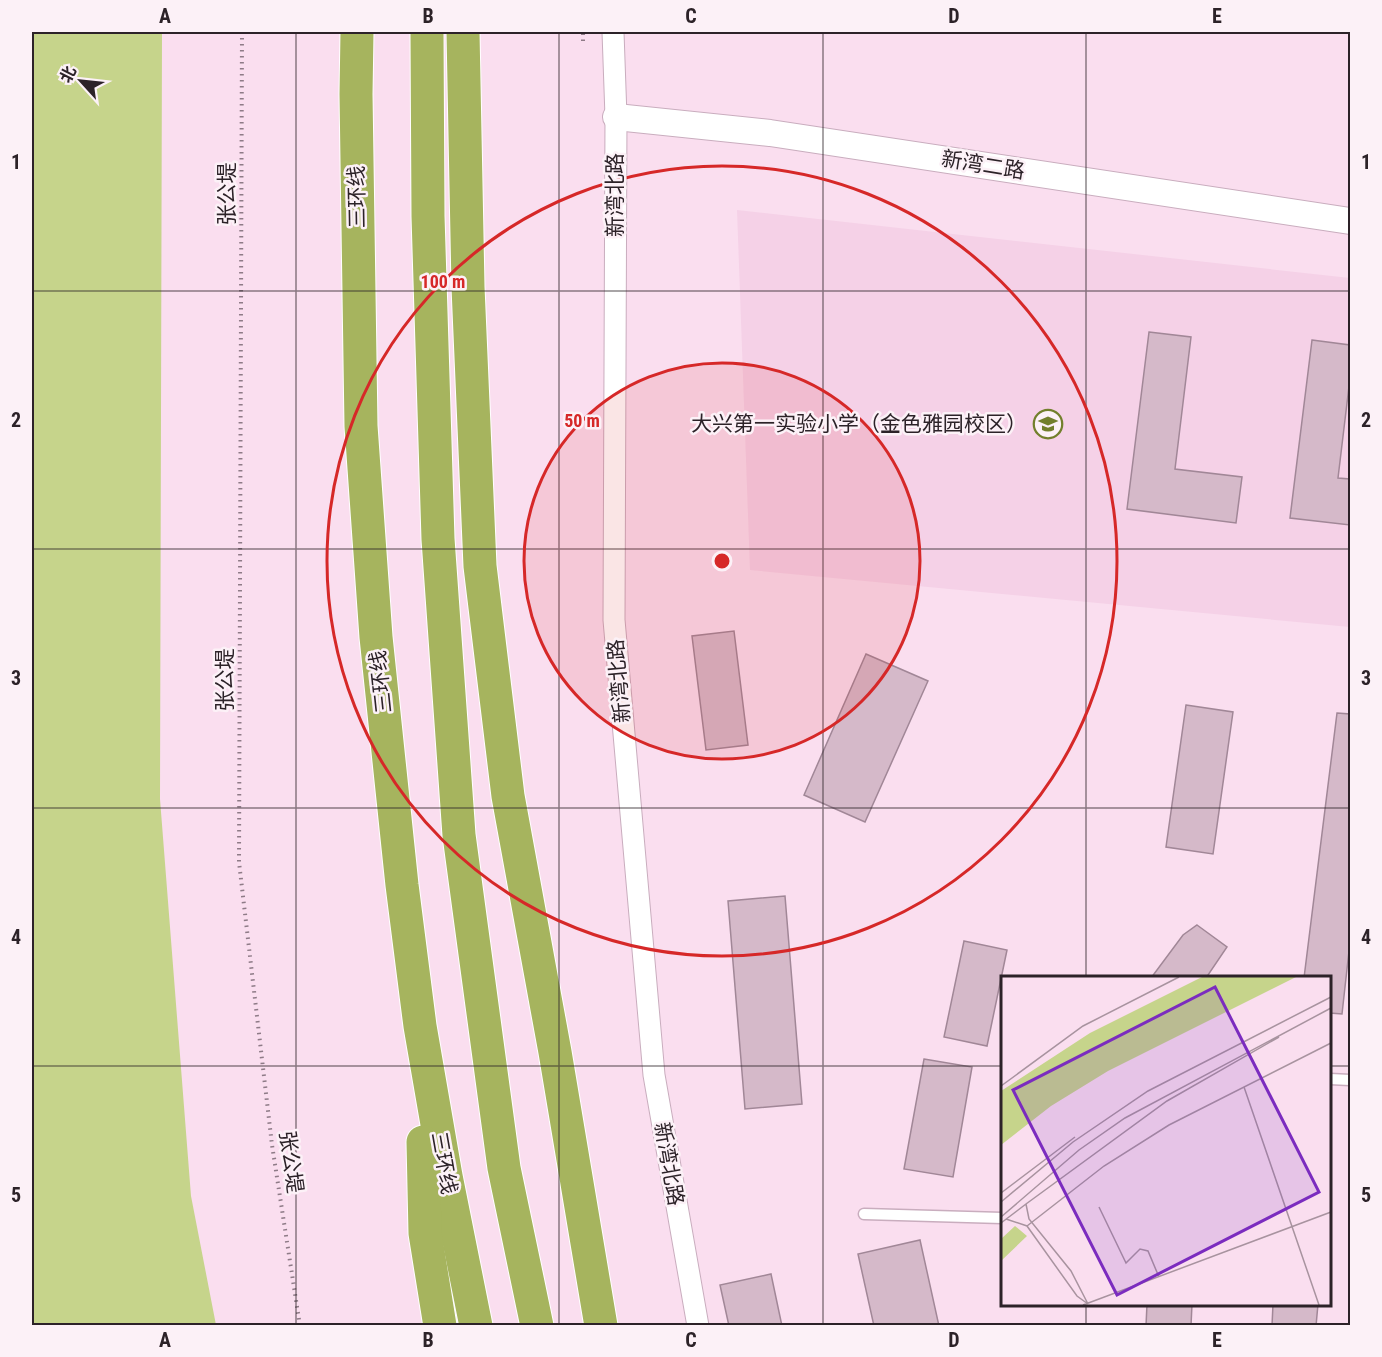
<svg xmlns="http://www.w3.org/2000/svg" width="1382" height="1357" viewBox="0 0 1382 1357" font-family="'Roboto Condensed','Noto Sans SC',sans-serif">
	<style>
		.built { fill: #f5d1e7 }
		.green { fill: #c6d48b }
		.building { fill: #d5b9c9; stroke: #a18797; stroke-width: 1.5 }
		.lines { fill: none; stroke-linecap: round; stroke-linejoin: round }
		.service-casing { stroke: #c9adbe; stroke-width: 13 }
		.minor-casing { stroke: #c9adbe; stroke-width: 23 }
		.tertiary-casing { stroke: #c9adbe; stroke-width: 28 }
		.trunk-casing { stroke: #fff; stroke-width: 35 }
		.path { stroke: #8e7b87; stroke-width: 4; stroke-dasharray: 1.5 4.5; stroke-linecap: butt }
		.service { stroke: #fff; stroke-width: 10 }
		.minor { stroke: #fff; stroke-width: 21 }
		.tertiary { stroke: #fff; stroke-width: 26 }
		.trunk { stroke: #a6b45e; stroke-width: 33 }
		.grid { fill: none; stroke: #2c2228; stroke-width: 1.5; stroke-opacity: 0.55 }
		.ring { fill: none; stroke: #d62828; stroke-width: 3 }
		.labels { text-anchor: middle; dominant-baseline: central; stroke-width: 5; stroke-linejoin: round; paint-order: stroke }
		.street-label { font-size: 21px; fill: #2c2228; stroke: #fcf1f7 }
		.poi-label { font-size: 21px; fill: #2c2228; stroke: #fcf1f7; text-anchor: end }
		.inset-road { fill: none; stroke: #a8939f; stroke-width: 1.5 }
		.view { fill: #7b2cbf; fill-opacity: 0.15; stroke: #7b2cbf; stroke-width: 3 }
		.inset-edge { fill: none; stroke: #2c2228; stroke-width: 3 }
		.centre { fill: #d62828; stroke: #fcf1f7; stroke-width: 3 }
		.ring-label { font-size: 18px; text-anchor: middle; font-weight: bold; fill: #d62828; stroke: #fcf1f7; stroke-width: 5; stroke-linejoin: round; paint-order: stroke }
		.neatline { fill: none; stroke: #2c2228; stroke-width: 2 }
		.grid-label { font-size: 20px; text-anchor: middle; font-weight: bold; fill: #2c2228 }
	</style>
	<rect width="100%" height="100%" fill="#fadeef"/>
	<!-- built -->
	<polygon class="built" points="737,210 1350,278 1350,627 750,570"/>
	<!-- green -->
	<polygon class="green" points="32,32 162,32 160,799 191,1196 216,1325 32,1325"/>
	<!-- building -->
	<g class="building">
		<polygon points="1149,332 1191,337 1175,469 1242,477 1236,523 1127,509"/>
		<polygon points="1312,340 1350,345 1350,378 1338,478 1350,479 1350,525 1290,518"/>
		<polygon points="734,631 748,745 706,750 692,636"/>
		<polygon points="866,654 928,681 865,822 804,795"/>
		<polygon points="1186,705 1233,712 1213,854 1166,847"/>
		<polygon points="1337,713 1350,714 1350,942 1342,1014 1330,1013 1330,978 1304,978"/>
		<polygon points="785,896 802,1104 745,1109 728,901"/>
		<polygon points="1197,925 1227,947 1206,978 1151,978 1183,935"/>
		<polygon points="964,941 1007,950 987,1046 944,1037"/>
		<polygon points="924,1059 972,1067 953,1177 904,1169"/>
		<polygon points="920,1240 939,1326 874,1326 858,1254"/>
		<polygon points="771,1274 782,1326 729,1326 720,1285"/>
		<polygon points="1147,1304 1192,1304 1191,1326 1146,1326"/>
		<polygon points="1273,1304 1318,1304 1316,1326 1272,1326"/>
	</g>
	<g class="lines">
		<!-- service casing -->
		<g class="service-casing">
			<g id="service">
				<polyline points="1330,1079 1350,1080"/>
				<polyline points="864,1214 1002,1218"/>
			</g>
		</g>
		<!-- minor casing -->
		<g class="minor-casing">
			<polyline id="minor" points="613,32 616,117 614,620 654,1075 698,1326"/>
		</g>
		<!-- tertiary casing -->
		<g class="tertiary-casing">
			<polyline id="tertiary" points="616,117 770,133 1350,221"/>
		</g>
		<!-- trunk casing -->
		<g class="trunk-casing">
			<g id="trunk">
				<polyline points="357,32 356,94 361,426 376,637 402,885 420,1026 446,1176 476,1326"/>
				<polyline points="427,32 428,216 438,539 459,835 504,1168 537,1326"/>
				<polyline points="463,32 468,287 480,566 508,796 555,1052 601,1326"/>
				<polyline points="423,1142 425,1233 440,1326"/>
			</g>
		</g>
		<!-- path -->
		<g class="path">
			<polyline points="242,32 239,862 272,1145 300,1326"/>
			<polyline points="583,41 583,32"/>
		</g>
		<!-- service -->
		<use href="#service" class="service"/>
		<!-- minor -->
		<use href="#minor" class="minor"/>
		<!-- tertiary -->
		<use href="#tertiary" class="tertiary"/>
		<!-- trunk -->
		<use href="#trunk" class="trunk"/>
	</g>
	<!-- grid -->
	<path class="grid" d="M296,32V1326M559,32V1326M823,32V1326M1086,32V978M32,291H1350M32,549H1350M32,808H1350M32,1066H1002M1330,1066H1350M1086,1304V1326"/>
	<!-- distance rings -->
	<circle cx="722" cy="561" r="198" fill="#d62828" fill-opacity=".12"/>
	<g class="ring">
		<circle cx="722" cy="561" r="198"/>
		<circle cx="722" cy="561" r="395"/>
	</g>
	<!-- icons -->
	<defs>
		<g id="school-ring" transform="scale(1.5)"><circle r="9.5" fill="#fcf1f7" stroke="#727f2c" stroke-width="1.5"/><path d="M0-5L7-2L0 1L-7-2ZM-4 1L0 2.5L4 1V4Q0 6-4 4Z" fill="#727f2c"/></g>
	</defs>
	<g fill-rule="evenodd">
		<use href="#school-ring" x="1048" y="424"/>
	</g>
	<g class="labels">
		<!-- street labels -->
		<g class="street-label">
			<text transform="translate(983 165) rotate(9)">新湾二路</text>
			<text transform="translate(227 194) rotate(-90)">张公堤</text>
			<text transform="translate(615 195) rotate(-90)">新湾北路</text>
			<text transform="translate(357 197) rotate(-91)">三环线</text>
			<text transform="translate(225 680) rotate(-90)">张公堤</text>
			<text transform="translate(619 681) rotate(-95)">新湾北路</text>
			<text transform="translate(381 682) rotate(-96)">三环线</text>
			<text transform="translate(291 1162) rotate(82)">张公堤</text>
			<text transform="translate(444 1163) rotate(80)">三环线</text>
			<text transform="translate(669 1164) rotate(80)">新湾北路</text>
		</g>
		<!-- poi labels -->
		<g class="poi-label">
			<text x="1027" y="424">大兴第一实验小学（金色雅园校区）</text>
		</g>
	</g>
	<!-- overview -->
	<g transform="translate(1001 976)">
		<rect width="330" height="330" fill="#fadeef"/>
		<path d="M201,1H295L107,95L50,130L0,169V115L89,57ZM14,250L26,260L0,285V263Z" fill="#c6d48b"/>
		<path class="inset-road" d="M0,110L82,50L178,1M243,111L318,329M0,217L74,161M0,226L72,166L147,115L330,21M25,228L166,125L278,61M98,231L125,287L139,273L147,275L158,301M0,241L78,174L124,142L330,32M5,243L26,250L76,320L87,328M0,247L25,228L28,243L70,295L87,328M26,250L103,190L168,149L330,67M82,329L330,236"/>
		<path class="view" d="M214,11L318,216L116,319L12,114Z"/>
		<rect width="330" height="330" class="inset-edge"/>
	</g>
	<circle cx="722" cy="561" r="9" class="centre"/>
	<g class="ring-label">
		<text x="443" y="288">100 m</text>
		<text x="582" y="427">50 m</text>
	</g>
	<!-- border -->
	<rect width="1382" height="1357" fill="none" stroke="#fcf1f7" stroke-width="66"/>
	<!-- north arrow -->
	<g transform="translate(81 81) rotate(297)" stroke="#fcf1f7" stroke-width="4.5" paint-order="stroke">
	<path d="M0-4.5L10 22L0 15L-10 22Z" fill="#2c2228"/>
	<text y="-9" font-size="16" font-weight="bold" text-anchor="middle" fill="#2c2228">北</text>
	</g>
	<rect x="33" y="33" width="1316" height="1291" class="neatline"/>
	<g class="grid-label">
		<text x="165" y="23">A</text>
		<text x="428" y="23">B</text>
		<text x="691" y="23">C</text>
		<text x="954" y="23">D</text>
		<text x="1217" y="23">E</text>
		<text x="16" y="169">1</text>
		<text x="1366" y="169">1</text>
		<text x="16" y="427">2</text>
		<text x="1366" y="427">2</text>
		<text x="16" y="685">3</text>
		<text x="1366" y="685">3</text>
		<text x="16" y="944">4</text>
		<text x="1366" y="944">4</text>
		<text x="16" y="1202">5</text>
		<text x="1366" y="1202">5</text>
		<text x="165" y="1347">A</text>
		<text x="428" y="1347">B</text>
		<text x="691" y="1347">C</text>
		<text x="954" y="1347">D</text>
		<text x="1217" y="1347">E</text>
	</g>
</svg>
